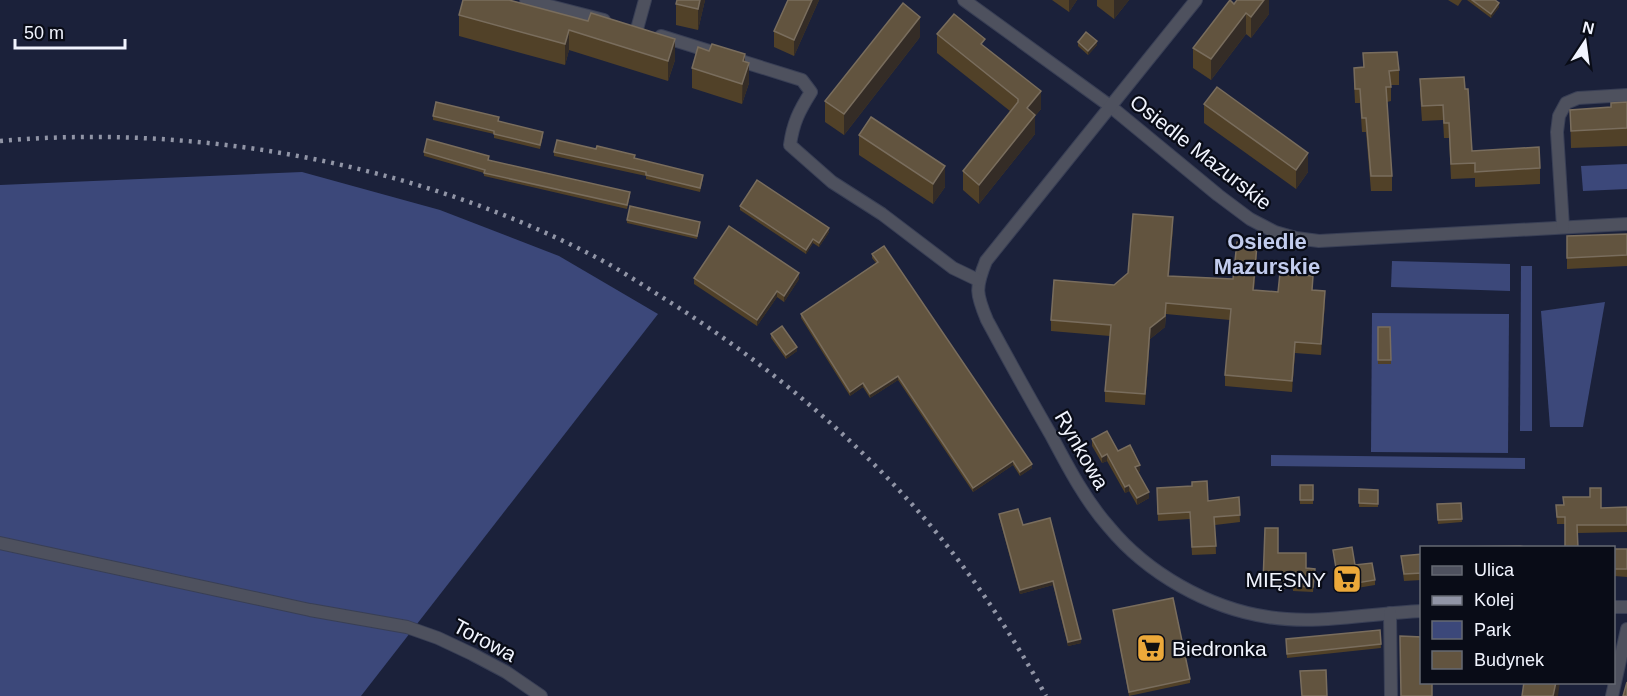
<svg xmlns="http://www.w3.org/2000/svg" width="1627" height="696" viewBox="0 0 1627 696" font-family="Arial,sans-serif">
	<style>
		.green { fill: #3c487a }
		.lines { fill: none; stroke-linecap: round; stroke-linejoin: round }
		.street-casing { stroke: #393f55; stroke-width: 14 }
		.street { stroke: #4e515e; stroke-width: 12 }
		.rail { stroke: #9195a6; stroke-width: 4.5; stroke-dasharray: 3 6; stroke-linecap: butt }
		.wall { fill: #514128 }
		.shaded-wall { fill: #342c26 }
		.building { fill: #62543f; stroke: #796d5d; stroke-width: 1.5 }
		.labels { text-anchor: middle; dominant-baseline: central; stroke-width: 4.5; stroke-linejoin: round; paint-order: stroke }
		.street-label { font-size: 21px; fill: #f1f4fe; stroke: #090c17 }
		.poi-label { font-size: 21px; fill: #f1f4fe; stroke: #090c17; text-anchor: end }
		.neighbourhood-label { font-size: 22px; font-weight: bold; fill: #c2cced; stroke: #090c17 }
	</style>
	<rect width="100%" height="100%" fill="#1b213a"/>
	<!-- green -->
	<g class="green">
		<polygon points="1627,164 1627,189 1583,191 1581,166"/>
		<polygon points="302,172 440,210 559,256 658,314 361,696 0,696 0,185"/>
		<polygon points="1392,261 1510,264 1510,291 1391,287"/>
		<polygon points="1521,266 1532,266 1532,431 1520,431"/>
		<polygon points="1605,302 1583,427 1550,427 1541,311"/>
		<polygon points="1372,313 1509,314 1508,453 1371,452"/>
		<polygon points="1271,455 1525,458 1525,469 1271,466"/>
	</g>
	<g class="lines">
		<!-- street casing -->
		<g class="street-casing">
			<g id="street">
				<polyline points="526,0 604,20"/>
				<polyline points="964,0 1110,106 1218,195 1250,219 1275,232 1296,238 1319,241 1627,224"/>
				<path d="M1196,0L986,261C975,288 976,294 987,320C1008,359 1029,397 1051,435C1068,467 1085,500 1109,527C1147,573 1208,608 1268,617C1319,625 1370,613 1422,611"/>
				<polyline points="637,29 645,0"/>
				<path d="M661,36L802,80L811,92C799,111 793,123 790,145L832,182L882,214L953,268L978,280"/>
				<polyline points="1563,227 1557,132 1559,116 1566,103 1578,98 1627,95"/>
				<polyline points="0,543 310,610 407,627 438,638 472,654 506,672 541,696"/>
				<polyline points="1614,607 1627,607"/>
				<polyline points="1390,613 1391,696"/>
				<polyline points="1612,696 1627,629"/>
			</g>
		</g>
		<!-- street -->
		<use href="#street" class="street"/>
		<!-- rail -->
		<path class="rail" d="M0,141C202,123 423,165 603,261C627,274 650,290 673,304C760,360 839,424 909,501C962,559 1008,627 1046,696"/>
	</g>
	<!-- wall -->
	<g class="wall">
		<polygon points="463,0 675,60 668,81 569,50 565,65 459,36 459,15"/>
		<polygon points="705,0 698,30 676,25 676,4"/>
		<polygon points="788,0 819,0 794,56 774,47 774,31"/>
		<polygon points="1052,0 1077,0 1069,12"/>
		<polygon points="1097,0 1129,0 1114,19 1097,6"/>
		<polygon points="1269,0 1269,14 1251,38 1246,34 1211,80 1193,68 1193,48 1234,4"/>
		<polygon points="1448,0 1462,0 1458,6"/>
		<polygon points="1467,0 1495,0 1499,7 1491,18"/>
		<polygon points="937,34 985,47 1041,109 1035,116 1035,134 979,204 963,190 963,171 1010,111 937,53"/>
		<polygon points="920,37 844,135 825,122 825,101"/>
		<polygon points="1078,42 1097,45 1088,55 1078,46"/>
		<polygon points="709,51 745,62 749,83 742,104 692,88 692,68"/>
		<polygon points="1363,53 1399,70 1399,85 1391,85 1391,101 1387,102 1392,176 1392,191 1371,191 1366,132 1362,132 1360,103 1355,103 1354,82 1354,68 1363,67"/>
		<polygon points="1420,79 1465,89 1472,151 1540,168 1540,184 1475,187 1475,178 1451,179 1449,138 1444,138 1443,120 1422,121 1420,94"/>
		<polygon points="1627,102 1627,146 1571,148 1570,110 1611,108"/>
		<polygon points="1204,104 1308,172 1296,189 1204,123"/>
		<polygon points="433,116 499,121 543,136 540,149 494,138 494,134 433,120"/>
		<polygon points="859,135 945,187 933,204 859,155"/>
		<polygon points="424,152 489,160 630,196 627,209 484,176 484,173 424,156"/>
		<polygon points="554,152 635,158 703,178 700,192 646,179 646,176 554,156"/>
		<polygon points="740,206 829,232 819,247 813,243 806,254 740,210"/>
		<polygon points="627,220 700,226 697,239 627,223"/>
		<polygon points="1173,228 1169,276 1233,279 1257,256 1254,290 1278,292 1313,290 1325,302 1321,355 1295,353 1292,392 1225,386 1225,375 1230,320 1166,314 1165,327 1150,339 1145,405 1105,402 1105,391 1110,336 1051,331 1051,320 1114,285 1128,273"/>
		<polygon points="1627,234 1627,266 1567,269 1567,236"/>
		<polygon points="872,254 1032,468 1020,476 1013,465 973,492 898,380 870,398 863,387 850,396 801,318 801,314 876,263 872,258"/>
		<polygon points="694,278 799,279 784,302 777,297 757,326 694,284"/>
		<polygon points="1378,327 1390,327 1391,364 1378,364"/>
		<polygon points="771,334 797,351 786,359 771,338"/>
		<polygon points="1092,439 1118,451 1140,471 1138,472 1149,498 1137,505 1129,491 1125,493 1107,461 1102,463 1092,446"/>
		<rect x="1300" y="485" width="13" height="19"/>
		<polygon points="1157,488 1208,501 1239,497 1240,522 1215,525 1216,554 1192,555 1190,519 1158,521"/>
		<polygon points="1359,489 1378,490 1378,507 1359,507"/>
		<polygon points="1461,503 1462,522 1438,524 1437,504"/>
		<polygon points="1556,505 1601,508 1627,507 1627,532 1578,533 1565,524 1557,524"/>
		<polygon points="999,514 1023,525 1050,518 1081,643 1068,646 1053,585 1020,594 999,517"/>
		<polygon points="1265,528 1278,553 1306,568 1315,569 1313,592 1293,591 1293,589 1263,588"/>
		<polygon points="1614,549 1627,549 1627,577 1614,576"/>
		<polygon points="1333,550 1375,580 1375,585 1339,591"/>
		<polygon points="1422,554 1422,580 1404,581 1401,556"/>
		<polygon points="1113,610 1190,679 1190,683 1129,696"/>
		<polygon points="1380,630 1381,648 1287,658 1286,639"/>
	</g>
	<!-- shaded-wall -->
	<g class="shaded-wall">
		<polygon points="700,0 705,0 698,30 698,9"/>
		<polygon points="812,0 819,0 794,56 794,40"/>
		<polygon points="1069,0 1077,0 1069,12"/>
		<polygon points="1114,0 1129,0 1114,19"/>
		<polygon points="1264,0 1269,0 1269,14 1251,38 1251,17"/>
		<polygon points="1499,3 1499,7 1491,18 1491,14"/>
		<polygon points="1246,13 1246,34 1211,80 1211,59"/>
		<polygon points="920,17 920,37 844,135 844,114"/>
		<polygon points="569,30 569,50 565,65 565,44"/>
		<polygon points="675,39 675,60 668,81 668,61"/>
		<polygon points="1097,41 1097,45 1088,55 1088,51"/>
		<polygon points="745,54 745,74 749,63 749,83 742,104 743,61"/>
		<polygon points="1041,91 1041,109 1035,116 1035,134 979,204 979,185 1027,108"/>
		<polygon points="1308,153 1308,172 1296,189 1296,170"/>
		<polygon points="945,166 945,187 933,204 933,184"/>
		<polygon points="1173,217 1173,228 1168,287 1168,276"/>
		<polygon points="829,228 829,232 819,247 819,243"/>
		<polygon points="813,239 813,243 806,254 806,250"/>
		<polygon points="1257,245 1257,256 1253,301 1253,290"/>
		<polygon points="799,273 799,279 784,302 784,296"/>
		<polygon points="777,291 777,297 757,326 757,320"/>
		<polygon points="1325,291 1325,302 1321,355 1321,344"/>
		<polygon points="1166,303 1165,327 1150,339 1145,405 1150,328"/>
		<polygon points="1295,342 1295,353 1292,392 1292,381"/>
		<polygon points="797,347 797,351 786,359 786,355"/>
		<polygon points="898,376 898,380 870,398 870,394"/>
		<polygon points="863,383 863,387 850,396 850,392"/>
		<polygon points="1107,454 1107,461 1102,463 1102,457"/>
		<polygon points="1013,461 1013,465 973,492 973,488"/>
		<polygon points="1032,464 1032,468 1020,476 1020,472"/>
		<polygon points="1140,465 1140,471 1135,474 1135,467"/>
		<polygon points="1129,485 1129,491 1125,493 1125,487"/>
		<polygon points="1149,492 1149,498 1137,505 1137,498"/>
		<polygon points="1053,581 1053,585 1020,594 1020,590"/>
		<polygon points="1081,639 1081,643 1068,646 1068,642"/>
		<polygon points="1556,682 1560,682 1558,696 1553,696"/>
	</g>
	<!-- building -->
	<g class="building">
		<polygon points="463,0 509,0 588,21 591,13 675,39 668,61 569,30 565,44 459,15"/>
		<polygon points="677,0 700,0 698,9 676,4"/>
		<polygon points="788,0 812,0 794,40 774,31"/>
		<polygon points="1230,0 1234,4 1237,0 1264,0 1251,17 1246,13 1211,59 1193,48"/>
		<polygon points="1472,0 1495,0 1499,3 1491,14"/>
		<polygon points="903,3 920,17 844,114 825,101"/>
		<polygon points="954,14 985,39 981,44 1041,91 1027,108 1035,115 979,185 963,171 1018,102 1018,99 937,34"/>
		<polygon points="1086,32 1097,41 1088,51 1078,42"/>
		<polygon points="712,44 745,54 743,61 749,63 742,84 692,68 698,47 709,51"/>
		<polygon points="1397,52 1399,70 1389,71 1391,87 1386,87 1392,176 1371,176 1366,118 1362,118 1360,89 1355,89 1354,68 1364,67 1363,53"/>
		<polygon points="1464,77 1465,89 1468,89 1472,151 1539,147 1540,168 1475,172 1475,163 1451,164 1449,123 1444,123 1443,105 1422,106 1420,79"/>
		<polygon points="1217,87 1308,153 1296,170 1204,104"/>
		<polygon points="436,102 499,117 498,121 543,132 540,145 494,134 494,131 433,116"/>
		<polygon points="1627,102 1627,128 1571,131 1570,110 1611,107 1611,103"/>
		<polygon points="871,117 945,166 933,184 859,135"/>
		<polygon points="427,139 489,156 488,160 630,192 627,205 484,173 485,170 424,152"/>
		<polygon points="557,140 596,149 597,146 635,155 634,158 703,175 700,188 646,175 646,172 554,152"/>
		<polygon points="757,180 829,228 819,243 813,239 806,250 740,206"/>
		<polygon points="630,206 700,222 697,236 627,220"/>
		<polygon points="1133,214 1173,217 1168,276 1233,279 1237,242 1257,245 1253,290 1278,292 1280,273 1313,276 1312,290 1325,291 1321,344 1295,342 1292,381 1225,375 1231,309 1166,303 1165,316 1150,328 1145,394 1105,391 1111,325 1051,320 1054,280 1114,285 1128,273"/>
		<polygon points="729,226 799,273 784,296 777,291 757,320 694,278"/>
		<polygon points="1627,234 1627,255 1567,258 1567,236"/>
		<polygon points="884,246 1032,464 1020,472 1013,461 973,488 898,376 870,394 863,383 850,392 801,314 878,262 872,254"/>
		<polygon points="782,326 797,347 786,355 771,334"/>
		<polygon points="1378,327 1390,327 1391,360 1378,360"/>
		<polygon points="1107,431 1118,451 1130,445 1140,465 1135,467 1149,492 1137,498 1129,485 1125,487 1107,454 1102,457 1092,439"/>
		<polygon points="1207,481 1208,501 1239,497 1240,515 1214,517 1216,546 1192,547 1190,512 1158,514 1157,488 1192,486 1192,482"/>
		<rect x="1300" y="485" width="13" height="15"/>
		<polygon points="1590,488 1601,488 1601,508 1627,507 1627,525 1577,525 1578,548 1565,548 1565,517 1557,517 1556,505 1564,505 1563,497 1590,497"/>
		<polygon points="1359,489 1378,490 1378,504 1359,503"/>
		<polygon points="1461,503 1462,519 1438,520 1437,504"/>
		<polygon points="1018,509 1023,525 1050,518 1081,639 1068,642 1053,581 1020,590 999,514"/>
		<polygon points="1265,528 1278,528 1278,553 1306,553 1306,568 1315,569 1313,587 1293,586 1293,583 1263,583"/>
		<polygon points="1520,546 1530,548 1455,548 1458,547"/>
		<polygon points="1352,547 1355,565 1372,563 1375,580 1339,586 1333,550"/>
		<rect x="1614" y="549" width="13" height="20"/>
		<polygon points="1422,554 1422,573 1404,574 1401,556"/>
		<polygon points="1173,598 1190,679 1129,692 1113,610"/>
		<polygon points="1380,630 1381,644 1287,654 1286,639"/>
		<polygon points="1400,636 1422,637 1422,682 1432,682 1432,696 1401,696"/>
		<polygon points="1326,670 1327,696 1302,696 1300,671"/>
		<polygon points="1524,682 1556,682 1553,696 1522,696"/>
		<polygon points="1627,682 1627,696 1623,696"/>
	</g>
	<!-- icons -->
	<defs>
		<g id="supermarket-square" transform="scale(1.5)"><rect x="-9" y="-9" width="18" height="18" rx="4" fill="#eca93a" stroke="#090c17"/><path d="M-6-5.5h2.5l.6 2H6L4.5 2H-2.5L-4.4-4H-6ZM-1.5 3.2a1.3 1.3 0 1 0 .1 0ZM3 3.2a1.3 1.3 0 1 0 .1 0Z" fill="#111"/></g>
	</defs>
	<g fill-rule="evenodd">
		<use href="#supermarket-square" x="1347" y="579"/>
		<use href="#supermarket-square" x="1151" y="648"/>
	</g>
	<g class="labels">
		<!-- street labels -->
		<g class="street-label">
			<text transform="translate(1201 152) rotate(38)">Osiedle Mazurskie</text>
			<text transform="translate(1082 450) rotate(60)">Rynkowa</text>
			<text transform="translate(485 640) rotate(28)">Torowa</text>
		</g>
		<!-- poi labels -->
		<g class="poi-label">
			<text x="1326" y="579">MIĘSNY</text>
			<text x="1172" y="648" text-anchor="start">Biedronka</text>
		</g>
		<!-- neighbourhood labels -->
		<g class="neighbourhood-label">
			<text x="1267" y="241">Osiedle<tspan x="1267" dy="25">Mazurskie</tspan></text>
		</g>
	</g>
	<!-- legend -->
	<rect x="1420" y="546" width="195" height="138" fill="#090c17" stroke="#666973" stroke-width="1.5"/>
	<rect x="1432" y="566" width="30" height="9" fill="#4e515e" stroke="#666973" stroke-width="1.5"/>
	<text x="1474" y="576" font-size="18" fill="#f1f4fe">Ulica</text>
	<rect x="1432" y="596" width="30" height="9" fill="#9195a6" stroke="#666973" stroke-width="1.5"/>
	<text x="1474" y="606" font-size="18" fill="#f1f4fe">Kolej</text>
	<rect x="1432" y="621" width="30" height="18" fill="#3c487a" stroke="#666973" stroke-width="1.5"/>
	<text x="1474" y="636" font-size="18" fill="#f1f4fe">Park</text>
	<rect x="1432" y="651" width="30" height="18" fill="#62543f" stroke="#666973" stroke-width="1.5"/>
	<text x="1474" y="666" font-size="18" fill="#f1f4fe">Budynek</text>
	<!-- north arrow -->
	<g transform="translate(1585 42) rotate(13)" stroke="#090c17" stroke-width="4.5" paint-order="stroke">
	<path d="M0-4.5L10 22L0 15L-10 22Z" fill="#f1f4fe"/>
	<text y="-9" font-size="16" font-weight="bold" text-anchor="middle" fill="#f1f4fe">N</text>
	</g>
	<!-- scale -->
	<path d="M15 39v9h110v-9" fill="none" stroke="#f1f4fe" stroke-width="3"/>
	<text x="24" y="39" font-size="18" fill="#f1f4fe" stroke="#090c17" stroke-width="4.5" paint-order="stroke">50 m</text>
</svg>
